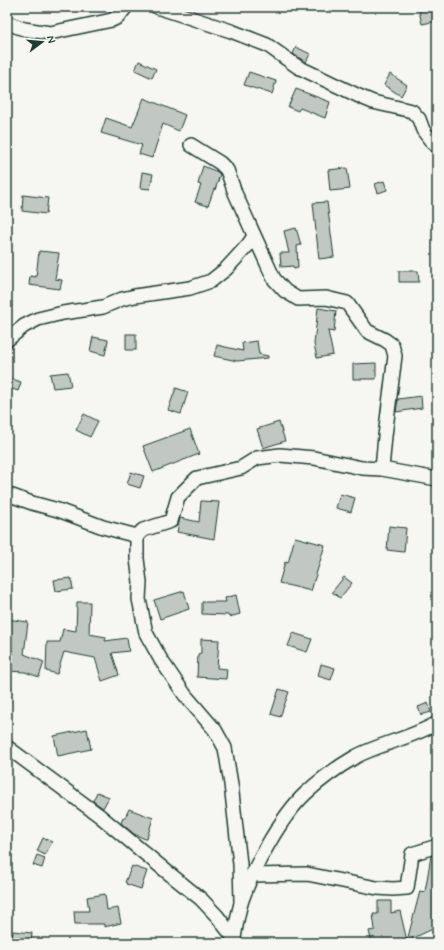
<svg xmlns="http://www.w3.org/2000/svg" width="444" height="950" viewBox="0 0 444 950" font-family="Mynerve,sans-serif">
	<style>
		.building { fill: #c1c8c3; stroke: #1f3d34 }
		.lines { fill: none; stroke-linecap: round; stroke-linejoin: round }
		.minor-casing { stroke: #1f3d34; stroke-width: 16 }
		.minor { stroke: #f6f6f2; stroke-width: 13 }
	</style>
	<rect width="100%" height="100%" fill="#f6f6f2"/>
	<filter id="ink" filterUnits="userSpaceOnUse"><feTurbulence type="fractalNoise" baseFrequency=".025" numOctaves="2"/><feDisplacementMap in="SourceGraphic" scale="8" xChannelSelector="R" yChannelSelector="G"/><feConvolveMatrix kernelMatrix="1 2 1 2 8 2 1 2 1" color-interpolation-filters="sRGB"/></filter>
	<g filter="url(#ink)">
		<!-- building -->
		<g class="building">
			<polygon points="437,7 437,21 422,24 419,11"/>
			<polygon points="296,47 310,54 306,62 293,54"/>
			<polygon points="139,61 156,69 152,78 135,70"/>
			<polygon points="249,72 276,81 272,94 244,85"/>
			<polygon points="390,74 407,85 401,96 384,85"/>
			<polygon points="296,89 330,102 325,118 300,108 298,111 288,107"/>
			<polygon points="144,98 185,115 179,131 163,124 152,158 139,154 142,145 101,133 106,118 132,127"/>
			<polygon points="203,166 218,172 220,175 215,190 214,189 208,206 195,202 201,185 198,184"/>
			<polygon points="347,168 350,189 330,191 328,170"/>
			<polygon points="142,172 153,174 150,189 140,188"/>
			<polygon points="384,181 387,190 378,193 375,184"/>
			<polygon points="23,195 48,198 46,214 22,211"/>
			<polygon points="327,202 334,257 319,259 313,203"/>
			<polygon points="296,228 301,245 297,246 298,268 294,269 293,266 281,267 280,253 289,253 284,231"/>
			<polygon points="39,251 59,253 55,279 62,280 60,289 29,285 30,276 36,277"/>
			<polygon points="399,271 418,271 419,282 399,282"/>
			<polygon points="318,308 336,311 334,332 328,331 333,355 317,358 314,344"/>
			<rect x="126" y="334" width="10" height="16"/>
			<polygon points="93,337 108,340 105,355 90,351"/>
			<polygon points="257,341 259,354 268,356 268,358 237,361 214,356 217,345 243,351 242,343"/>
			<polygon points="376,363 376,379 353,379 353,364"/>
			<polygon points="68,372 71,386 53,388 50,374"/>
			<polygon points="7,377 21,382 18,391 7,387"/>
			<polygon points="176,388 188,392 181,414 168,410"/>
			<polygon points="421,396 422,408 396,412 398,399"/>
			<polygon points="84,414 98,421 90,437 76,430"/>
			<polygon points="279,422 285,441 263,448 257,429"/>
			<polygon points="190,429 199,454 153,472 143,446"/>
			<polygon points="131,472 144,476 140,488 127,484"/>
			<polygon points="340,494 355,498 351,512 336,508"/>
			<polygon points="201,501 219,502 214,539 177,532 180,518 199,522"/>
			<polygon points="389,526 406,528 404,552 387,550"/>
			<polygon points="295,537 325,545 311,591 279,583 285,562 288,563"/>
			<polygon points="344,577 352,583 340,598 332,592"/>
			<polygon points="71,578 73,589 56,591 54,580"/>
			<polygon points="184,591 189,609 160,619 154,600"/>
			<polygon points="236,595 240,614 229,617 228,615 202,614 202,602 226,602 225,598"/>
			<polygon points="77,602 90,602 89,634 106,637 105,641 127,638 129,651 112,653 119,675 102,681 95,658 64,652 57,674 46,671 47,642 60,642 63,629 76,631"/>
			<polygon points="7,619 28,622 24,654 44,662 39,677 25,672 7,671"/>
			<polygon points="293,633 312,639 307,652 288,646"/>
			<polygon points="201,639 219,640 217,668 227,669 226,679 197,677 198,654 201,653"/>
			<polygon points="321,664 335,668 331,680 318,676"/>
			<polygon points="279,689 289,692 280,717 271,714"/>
			<polygon points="428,703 431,712 421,715 418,707"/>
			<polygon points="87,729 91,749 58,756 54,736"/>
			<polygon points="97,792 109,797 103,808 93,801"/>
			<polygon points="129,809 153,818 147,838 145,839 134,834 121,823 123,818 125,818"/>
			<polygon points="43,838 52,842 45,855 37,851"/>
			<polygon points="437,854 437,927 407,941 420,891 425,892 431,856"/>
			<polygon points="37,855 45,858 42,868 33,865"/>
			<polygon points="132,866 147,871 141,889 126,884 127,883 125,882"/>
			<polygon points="105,894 107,910 118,908 121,923 104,927 104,924 75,924 74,911 89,911 87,897"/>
			<polygon points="378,901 391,901 391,913 400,911 407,941 403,943 372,943 369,931 375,930 373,914 378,914"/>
			<polygon points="13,931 32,933 31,943 12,940"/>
		</g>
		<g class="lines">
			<!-- minor casing -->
			<g class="minor-casing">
				<g id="minor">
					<polyline points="157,7 231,31 267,45 298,67 361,97 373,102 412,111 419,119 423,130 432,142 437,147"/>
					<polyline points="7,23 24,29 50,33 112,20 118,17 126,7"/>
					<polyline points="191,145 220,163 227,170 235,193 274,279 285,291 298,299 326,298 347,303 367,331 385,340 392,345 395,356 385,436 382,469"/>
					<polyline points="7,340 24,326 38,319 63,313 103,307 122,299 135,296 190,288 211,281 226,269 248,245 254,236"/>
					<polyline points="7,494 32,503 58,510 103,527 137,536"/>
					<polyline points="7,747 100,816 166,871 201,899 217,916 234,938 235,943"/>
					<polyline points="252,875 307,874 377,888 393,889 407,888 412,854 437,846"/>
					<polyline points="241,901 240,864 231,784 225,748 215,730 185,695 161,660 146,633 139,599 140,582 137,559 137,536 143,530 171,521 178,497 197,478 241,468 257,458 280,455 314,458 362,468 382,469 437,479"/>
					<path d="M234,938C236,926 238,912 242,900C253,868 281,816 306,793C321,779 338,767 355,757C381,743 412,738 437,723"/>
				</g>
			</g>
			<!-- minor -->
			<use href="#minor" class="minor"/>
		</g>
	</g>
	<!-- margin -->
	<rect width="444" height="950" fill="none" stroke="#f6f6f2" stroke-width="24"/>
	<rect x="12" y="12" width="420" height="926" fill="none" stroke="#1f3d34" stroke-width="1.5" filter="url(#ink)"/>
	<!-- north arrow -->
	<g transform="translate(42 42) rotate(74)" stroke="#f6f6f2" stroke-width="3" paint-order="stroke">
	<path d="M0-3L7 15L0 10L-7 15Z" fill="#1f3d34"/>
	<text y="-6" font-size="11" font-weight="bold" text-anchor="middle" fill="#1f3d34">N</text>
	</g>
</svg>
